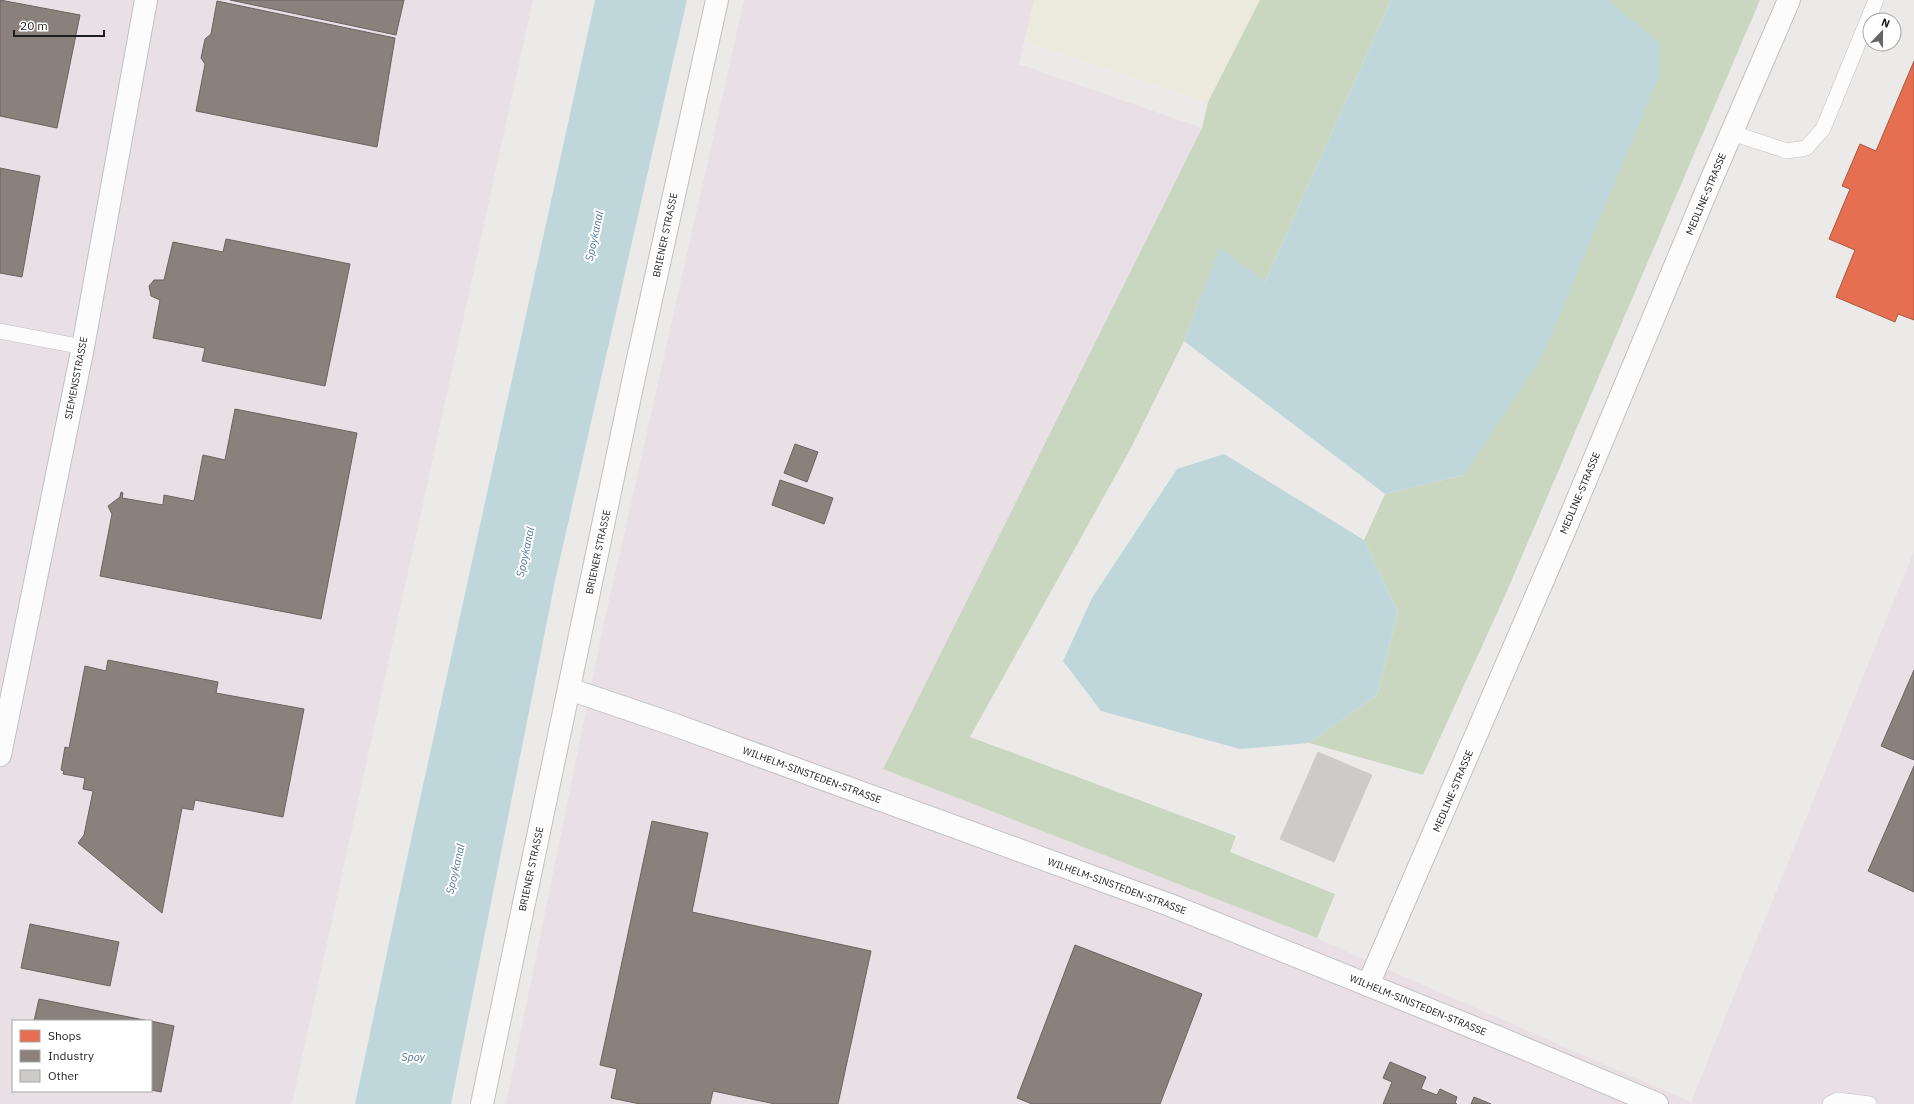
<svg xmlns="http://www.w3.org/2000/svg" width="1914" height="1104" viewBox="0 0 1914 1104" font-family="'IBM Plex Sans',sans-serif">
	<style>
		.industrial { fill: #e9e0e6; fill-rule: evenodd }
		.farmland { fill: #ebeadc }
		.forest { fill: #cad7c0 }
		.water { fill: #bfd7db }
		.shops { fill: #e76f51; stroke: #ab5742 }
		.industry { fill: #8a817c; stroke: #6a6360 }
		.building { fill: #cdcbc9; stroke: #cfccc9 }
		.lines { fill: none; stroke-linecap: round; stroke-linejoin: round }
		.service-casing { stroke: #c2c1c0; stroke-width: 16 }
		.minor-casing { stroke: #c2c1c0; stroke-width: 24 }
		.tertiary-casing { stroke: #c2c1c0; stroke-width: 24 }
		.service { stroke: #fcfcfc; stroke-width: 15 }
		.minor { stroke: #fcfcfc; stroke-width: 22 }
		.tertiary { stroke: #fcfcfc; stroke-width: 22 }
		.labels { text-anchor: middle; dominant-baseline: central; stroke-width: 4; stroke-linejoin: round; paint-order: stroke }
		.street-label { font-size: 10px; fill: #1e1e1e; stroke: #fff }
		.water-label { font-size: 11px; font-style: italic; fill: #507694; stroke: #fff }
	</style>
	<rect width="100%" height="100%" fill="#eceae8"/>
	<!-- industrial -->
	<g class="industrial">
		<path d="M0,0H533L292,1104H0ZM13,1021H151V1091H13Z"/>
		<polygon points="744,0 1034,0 1019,64 1202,128 883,769 1291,927 1691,1102 1914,551 1914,1104 506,1104 602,632"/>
	</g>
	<!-- farmland -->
	<polygon class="farmland" points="1034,0 1260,0 1208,102 1025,41"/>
	<!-- forest -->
	<g class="forest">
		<polygon points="1260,0 1391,0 1265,282 1220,248 1184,341 1132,446 970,737 1236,836 1230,852 1335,894 1317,938 883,769 1202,128 1208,102"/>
		<polygon points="1603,0 1760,0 1504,598 1423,775 1309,743 1377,695 1398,612 1364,540 1385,494 1464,475 1610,2"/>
	</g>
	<!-- water -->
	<g class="water">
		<polygon points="595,0 687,0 555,581 451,1104 355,1104 406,863"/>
		<polygon points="1391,0 1603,0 1610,1 1659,43 1659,76 1543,355 1464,475 1385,494 1184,341 1220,247 1265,282"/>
		<polygon points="1224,454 1364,540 1398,612 1377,695 1309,743 1240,749 1101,711 1063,661 1092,598 1177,469"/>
	</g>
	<!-- shops -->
	<polygon class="shops" points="1914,61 1914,320 1898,314 1895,322 1836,297 1855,250 1829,239 1850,189 1842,186 1860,144 1876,151"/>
	<!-- industry -->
	<g class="industry">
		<polygon points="0,0 80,15 57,128 0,116"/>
		<polygon points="230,0 404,0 396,35"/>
		<polygon points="217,1 395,38 377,147 196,111 205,64 201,58 205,39 211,34"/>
		<polygon points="0,168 40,176 22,277 0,273"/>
		<polygon points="226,239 350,264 325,386 202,361 205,348 153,338 160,300 151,296 149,286 154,280 164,280 173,242 223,252"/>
		<polygon points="235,409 357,433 321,619 100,576 112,514 108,506 120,497 121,492 123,493 122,498 163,505 164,495 194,501 203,455 225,460"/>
		<polygon points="795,444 818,452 807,482 784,473"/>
		<polygon points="780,480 833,498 824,524 772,505"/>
		<polygon points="108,660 218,682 216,693 304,709 283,817 195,800 193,810 182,808 162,913 78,843 84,835 93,791 83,789 85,778 63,774 64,771 61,770 65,747 69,748 85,666 106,671"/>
		<polygon points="1914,670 1914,760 1881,746"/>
		<polygon points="1914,766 1914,892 1868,871"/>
		<polygon points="652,821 708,833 692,912 871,951 838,1104 775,1104 713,1091 710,1104 640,1104 611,1098 617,1069 600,1065"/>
		<polygon points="30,924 119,942 110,986 21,968"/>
		<polygon points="1075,945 1202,994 1160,1104 1032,1104 1017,1098"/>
		<polygon points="39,999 149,1021 34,1021"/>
		<polygon points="151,1021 174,1026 161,1092 151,1090"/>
		<polygon points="1390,1062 1426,1077 1421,1089 1437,1095 1440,1089 1457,1097 1455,1103 1457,1104 1383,1104 1392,1082 1383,1078"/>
		<polygon points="1474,1097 1491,1104 1471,1104"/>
	</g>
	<!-- building -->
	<polygon class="building" points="1318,752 1372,775 1334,862 1280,839"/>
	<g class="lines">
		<!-- service casing -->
		<g class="service-casing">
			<g id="service">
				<polyline points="1732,133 1787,151 1806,148 1823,129 1876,0"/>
				<polyline points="0,331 83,347"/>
				<polyline points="1830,1104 1838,1100 1869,1104"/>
			</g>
		</g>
		<!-- minor casing -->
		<g class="minor-casing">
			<g id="minor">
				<polyline points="569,689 675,725 1170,905 1497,1037 1657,1104"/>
				<polyline points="0,755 83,347 146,0"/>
				<polyline points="1368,985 1566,527 1706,192 1789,0"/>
			</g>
		</g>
		<!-- tertiary casing -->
		<g class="tertiary-casing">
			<polyline id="tertiary" points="482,1104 634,377 717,0"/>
		</g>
		<!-- service -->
		<use href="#service" class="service"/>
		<!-- minor -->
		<use href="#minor" class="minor"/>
		<!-- tertiary -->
		<use href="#tertiary" class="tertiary"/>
	</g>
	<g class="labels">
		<!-- street labels -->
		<g class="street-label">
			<text transform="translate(1706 194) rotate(-67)">MEDLINE-STRASSE</text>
			<text transform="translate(665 235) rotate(-78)">BRIENER STRASSE</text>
			<text transform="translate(76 378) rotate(-79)">SIEMENSSTRASSE</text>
			<text transform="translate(1580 493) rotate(-67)">MEDLINE-STRASSE</text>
			<text transform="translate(598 552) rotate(-78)">BRIENER STRASSE</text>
			<text transform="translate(812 775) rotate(20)">WILHELM-SINSTEDEN-STRASSE</text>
			<text transform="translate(1453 791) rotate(-67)">MEDLINE-STRASSE</text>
			<text transform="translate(531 869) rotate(-78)">BRIENER STRASSE</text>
			<text transform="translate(1117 886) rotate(20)">WILHELM-SINSTEDEN-STRASSE</text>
			<text transform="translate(1418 1005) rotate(22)">WILHELM-SINSTEDEN-STRASSE</text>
		</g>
		<!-- water labels -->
		<g class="water-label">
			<text transform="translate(594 236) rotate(-78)">Spoykanal</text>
			<text transform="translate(525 552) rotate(-78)">Spoykanal</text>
			<text transform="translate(455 869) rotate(-77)">Spoykanal</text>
			<text x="413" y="1057">Spoy</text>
		</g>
	</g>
	<!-- legend -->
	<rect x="12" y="1020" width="140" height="72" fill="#ffffff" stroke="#a5a5a5"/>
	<rect x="20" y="1030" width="20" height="12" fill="#e76f51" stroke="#a5a5a5"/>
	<text x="48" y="1040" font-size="12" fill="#1e1e1e">Shops</text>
	<rect x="20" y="1050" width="20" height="12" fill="#8a817c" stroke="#a5a5a5"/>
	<text x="48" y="1060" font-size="12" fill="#1e1e1e">Industry</text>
	<rect x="20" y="1070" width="20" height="12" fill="#cdcbc9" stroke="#a5a5a5"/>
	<text x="48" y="1080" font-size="12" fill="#1e1e1e">Other</text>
	<!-- north arrow -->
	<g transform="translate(1882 32) rotate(22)"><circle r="19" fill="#ffffff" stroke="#a5a5a5"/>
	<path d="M0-3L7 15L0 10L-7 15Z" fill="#666565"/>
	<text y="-6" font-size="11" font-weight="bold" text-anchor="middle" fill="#1e1e1e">N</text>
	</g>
	<!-- scale -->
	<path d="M14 30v6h90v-6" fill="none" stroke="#1e1e1e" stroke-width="2"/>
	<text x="20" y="30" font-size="12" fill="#1e1e1e" stroke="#ffffff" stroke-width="3" paint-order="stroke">20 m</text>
</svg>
